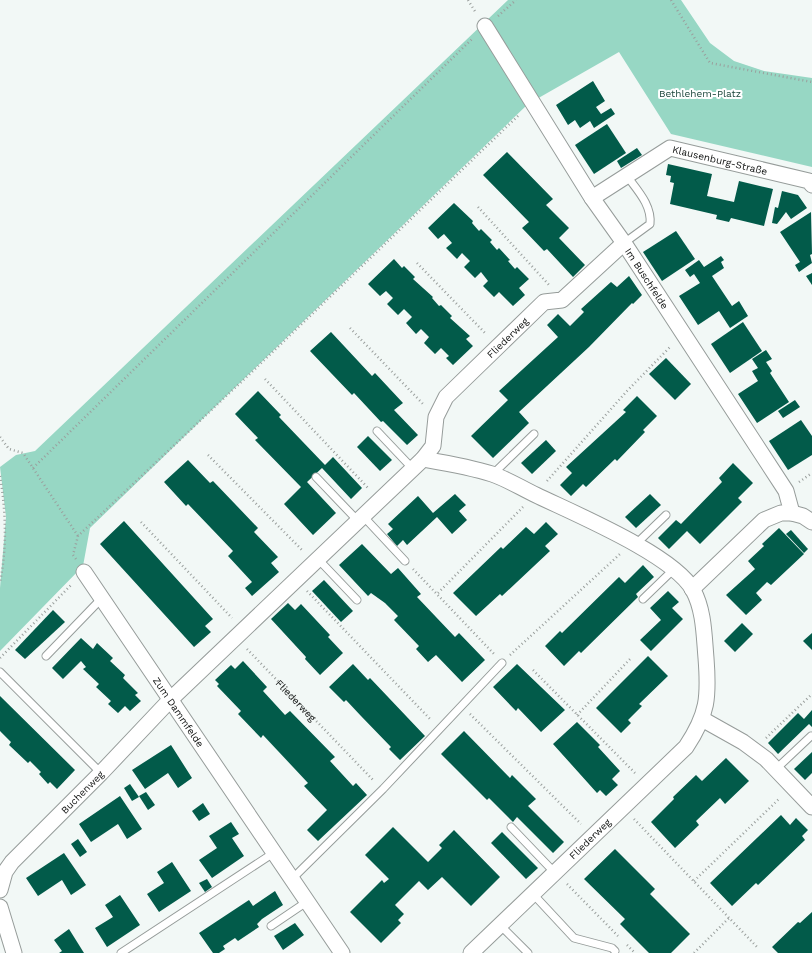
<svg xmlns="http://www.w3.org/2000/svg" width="812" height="953" viewBox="0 0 812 953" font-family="'Work Sans',sans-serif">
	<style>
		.green { fill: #97d7c4 }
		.building { fill: #025b4a }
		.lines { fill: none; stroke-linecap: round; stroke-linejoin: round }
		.lane-casing { stroke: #969c9a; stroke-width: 9 }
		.street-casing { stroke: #969c9a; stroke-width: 17 }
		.path { stroke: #9a9f9d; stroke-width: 2.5; stroke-dasharray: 1 3; stroke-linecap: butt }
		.lane { stroke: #fff; stroke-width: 7 }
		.street { stroke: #fff; stroke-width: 15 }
		.labels { text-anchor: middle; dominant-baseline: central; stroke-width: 4; stroke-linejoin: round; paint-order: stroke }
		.park-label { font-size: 10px; fill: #133f34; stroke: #fff }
		.street-label { font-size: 10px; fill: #0e100f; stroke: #fff }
	</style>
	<rect width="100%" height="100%" fill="#f2f8f6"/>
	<!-- green -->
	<polygon class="green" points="508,0 681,0 710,43 734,61 764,71 812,78 812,167 671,134 619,52 528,104 90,528 83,566 0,651 0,588 6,517 0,467 16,455 35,451"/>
	<!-- building -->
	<g class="building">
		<polygon points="593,81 605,101 596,107 601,114 611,108 615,114 594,128 590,121 580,128 575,120 568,125 556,105"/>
		<polygon points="607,124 626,153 594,174 575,145"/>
		<polygon points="637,148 642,155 621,168 617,161"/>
		<polygon points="507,152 553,199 546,205 569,228 559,238 585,265 573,277 547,249 544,251 522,228 529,222 483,175"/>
		<polygon points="668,164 712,174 707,196 734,202 739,181 773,189 764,226 731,218 729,222 716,219 717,215 670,204 674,183 670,182 671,176 666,175"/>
		<polygon points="782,191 798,195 807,208 791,219 786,212 777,224 772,223 775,207 778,208"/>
		<polygon points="454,203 473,221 472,223 479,231 481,229 492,240 490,242 497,250 499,248 510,260 508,261 515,269 517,267 529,279 519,288 525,295 513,306 499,292 494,297 483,286 488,281 481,272 475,278 464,267 470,261 462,253 457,259 446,248 452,243 444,234 438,239 428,228"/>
		<polygon points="811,212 812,254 810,255 812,263 799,272 795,265 800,262 780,232"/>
		<polygon points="676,231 695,259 662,281 643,252"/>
		<polygon points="721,256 724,260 721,262 724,268 712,276 732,306 739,301 748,316 730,328 719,311 698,325 679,296 700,283 694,274 690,277 685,270 699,260 704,267"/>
		<polygon points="394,259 402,268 404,266 415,277 413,279 433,297 432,298 439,306 441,305 452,316 450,318 470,336 466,339 473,346 453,365 446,358 449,356 441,348 435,354 424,343 429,337 421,329 416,334 406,323 412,317 404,309 398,315 387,304 393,298 386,291 380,296 368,284"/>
		<polygon points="812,273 812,285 806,276"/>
		<polygon points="629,276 642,295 633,304 632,303 589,347 519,412 529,423 493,458 471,436 508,400 499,391 558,337 547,325 558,314 570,326 584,312 581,309 611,282 617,287"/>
		<polygon points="743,322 762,351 730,373 711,344"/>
		<polygon points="331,332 372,376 375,373 403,403 394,410 418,435 407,445 383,421 381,422 354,393 352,395 310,351"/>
		<polygon points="766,350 772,359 766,362 772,371 770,373 789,402 757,423 738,394 758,381 752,371 758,368 752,359"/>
		<polygon points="666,358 691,384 675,400 649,374"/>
		<polygon points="258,391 281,415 279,417 325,465 333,457 362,488 351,499 322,468 307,482 336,513 313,535 284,504 301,487 255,440 258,438 235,414"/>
		<polygon points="637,396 657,416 643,430 645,432 617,461 615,459 586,487 583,484 571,496 560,485 572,473 566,467 626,412 623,410"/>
		<polygon points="795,400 800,407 783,418 778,411"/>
		<polygon points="801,420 812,436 812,455 788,470 769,441"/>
		<polygon points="368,436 392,460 380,471 357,447"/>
		<polygon points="546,440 556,451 532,474 521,463"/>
		<polygon points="188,460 210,483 213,481 258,528 254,532 278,557 271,563 279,572 252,596 245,588 252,582 228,556 233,551 188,504 186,506 164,482"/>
		<polygon points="733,463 753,483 738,498 742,502 700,544 687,531 669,549 658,538 676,520 681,524 722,482 719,478"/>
		<polygon points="455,494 466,505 459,511 467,520 452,534 437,517 407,545 403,540 397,546 387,534 393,529 388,524 418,496 433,513"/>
		<polygon points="650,494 661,505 636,528 625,517"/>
		<polygon points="124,521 213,619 205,626 211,632 194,647 100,544"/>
		<polygon points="546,522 558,534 545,546 550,551 502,596 500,594 476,616 453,593 501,547 503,549 526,527 534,534"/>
		<polygon points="779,528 804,554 771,585 767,582 756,593 762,600 746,615 726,595 755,569 748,561 764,546 762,544"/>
		<polygon points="791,530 808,549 804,553 786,534"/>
		<polygon points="362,544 391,574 398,568 421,594 417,597 455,637 459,633 485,660 462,682 436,655 428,662 416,649 419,646 394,620 398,616 385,603 371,593 368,596 339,565"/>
		<polygon points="643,565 654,577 636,594 638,597 581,653 579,651 564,666 545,646 560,631 562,633 619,577 625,583"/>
		<polygon points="324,580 353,611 341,622 312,591"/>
		<polygon points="668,591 679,602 672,608 683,619 651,651 640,640 661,620 650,608"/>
		<polygon points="288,603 295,610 301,604 330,635 328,637 343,653 320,675 305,659 306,657 271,619"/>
		<polygon points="53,610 65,622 25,659 15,650"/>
		<polygon points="742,623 753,634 735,652 724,641"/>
		<polygon points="812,633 812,650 803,641"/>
		<polygon points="81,638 93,649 97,643 113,658 110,661 125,675 123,678 138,693 135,695 141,701 130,711 125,706 118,713 108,704 111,701 96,687 99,684 83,669 86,667 81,661 63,679 52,668"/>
		<polygon points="648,656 668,676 639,704 642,706 628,720 631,723 621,733 596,708"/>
		<polygon points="243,661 267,687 263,691 285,715 290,711 335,757 330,761 353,786 356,783 367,795 318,841 307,830 327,810 304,786 308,783 263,735 261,738 238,714 241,711 217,686 219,684 215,680 231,665 235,669"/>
		<polygon points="353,664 368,680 370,678 425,736 400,760 389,749 391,747 361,716 346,700 344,702 329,687"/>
		<polygon points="517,664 565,710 541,732 518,708 516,711 493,687"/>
		<polygon points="0,696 75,770 57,789 50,782 48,784 39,774 41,772 30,761 28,763 9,745 11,742 0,731"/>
		<polygon points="812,710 812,727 809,724 778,754 768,743 798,713 804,719"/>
		<polygon points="577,722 600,745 598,747 620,771 612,779 618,785 606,796 600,790 597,793 553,744"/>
		<polygon points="464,731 510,778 512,775 536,799 528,806 564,842 553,853 517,817 513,822 489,798 487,800 441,754"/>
		<polygon points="171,745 192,778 178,788 168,773 145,789 132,770"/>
		<polygon points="812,752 812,773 805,780 794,769"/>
		<polygon points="726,758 749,781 725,804 720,798 696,821 699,825 675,848 651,822 674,799 673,797 696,775 702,781"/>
		<polygon points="130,784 139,797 132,801 124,788"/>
		<polygon points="146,792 155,805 148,810 139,796"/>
		<polygon points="120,796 142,829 127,839 118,824 91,842 79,824"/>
		<polygon points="203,803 210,814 199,821 192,811"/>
		<polygon points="781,815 790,825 796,818 808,830 802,836 805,840 758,885 756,883 732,906 710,883"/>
		<polygon points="231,822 239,834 232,838 244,856 212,878 199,860 217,848 209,836"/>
		<polygon points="393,827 428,862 442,848 439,845 454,830 500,877 471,906 442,877 428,890 419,881 395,905 404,914 398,920 401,923 381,943 350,912 382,880 384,883 389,879 365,855"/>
		<polygon points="502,832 538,868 526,879 491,843"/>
		<polygon points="78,839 87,852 80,857 71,844"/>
		<polygon points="615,849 655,889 650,894 690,934 671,953 649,953 620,924 625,919 584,879"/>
		<polygon points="64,853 86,885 71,895 62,880 38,896 26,878"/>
		<polygon points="172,862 191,891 159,912 147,894 164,883 157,872"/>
		<polygon points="207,879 212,887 205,892 199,883"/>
		<polygon points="275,891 283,905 262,919 257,924 259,927 238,941 235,938 223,946 225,949 219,953 213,953 199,933 249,900 253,906"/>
		<polygon points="120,895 140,925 107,947 95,928 113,917 105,905"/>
		<polygon points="812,912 812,953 778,953 772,947 798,922 800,923"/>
		<polygon points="295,923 304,935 283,950 274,936"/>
		<polygon points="69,929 84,953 59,953 62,951 54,940"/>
	</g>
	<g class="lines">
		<!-- lane casing -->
		<g class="lane-casing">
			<g id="lane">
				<path d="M624,243L650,224C652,205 637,190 627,176"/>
				<polyline points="377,431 413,469"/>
				<polyline points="493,474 534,434"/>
				<polyline points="316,477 358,521"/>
				<polyline points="363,516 405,561"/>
				<polyline points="636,544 666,515"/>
				<polyline points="318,559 357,600"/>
				<polyline points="643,599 674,569"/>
				<polyline points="46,656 102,598"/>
				<polyline points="0,672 101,773"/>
				<polyline points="776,769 811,736"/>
				<polyline points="511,827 555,873"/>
				<polyline points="293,878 383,789 502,663"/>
				<polyline points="533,894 574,938 612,948 615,951"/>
				<polyline points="500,925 528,953"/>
				<polyline points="271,926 308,901"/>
				<polyline points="121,953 275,852"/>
			</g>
		</g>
		<!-- street casing -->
		<g class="street-casing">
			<g id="street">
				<path id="s2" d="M485,26L592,198L624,243L786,491L792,513"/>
				<path id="s3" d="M592,198L670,148L809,181L812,185"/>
				<path d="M423,459C446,463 470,467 492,474C507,479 521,488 536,495C573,513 674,555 693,590C704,610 704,635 706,658C709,697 708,714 686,747L471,953"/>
				<path id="s4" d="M84,572L342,953"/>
				<polyline points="692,589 764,520 781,513 792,513 803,516 812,522"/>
				<polyline points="702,719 743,742 766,759 812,807"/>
				<path id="s5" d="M0,890L5,872L12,862L101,773L171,699L423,459L433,446L436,417L446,397L544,302L562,300L624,243"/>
				<polyline points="0,907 14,953"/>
			</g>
		</g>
		<!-- path -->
		<g class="path">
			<polyline points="468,0 476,13"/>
			<polyline points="671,0 710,63 812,82"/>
			<polyline points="498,16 516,0"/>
			<polyline points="478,207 549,285"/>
			<polyline points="417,263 486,334"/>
			<polyline points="350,328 423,404"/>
			<polyline points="265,379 369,489"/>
			<polyline points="0,437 9,449 23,453 78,536"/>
			<polyline points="208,455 303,551"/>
			<polyline points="33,468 473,38"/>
			<path d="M0,476C6,511 7,548 0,582"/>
			<polyline points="547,481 627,391 671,346"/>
			<polyline points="799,482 812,473"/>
			<polyline points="141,522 232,618"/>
			<polyline points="76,559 73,555 78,536 255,369 520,114"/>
			<polyline points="413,569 494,654"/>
			<polyline points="307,591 431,720"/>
			<polyline points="438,593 523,507"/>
			<path id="s1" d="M247,649L374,781"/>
			<polyline points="510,655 620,554"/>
			<polyline points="0,658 72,584"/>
			<polyline points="533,670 635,773"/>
			<polyline points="470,714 581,824"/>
			<polyline points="577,715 631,658"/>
			<polyline points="766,738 812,694"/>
			<polyline points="634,819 758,948"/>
			<polyline points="694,881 780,798"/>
			<polyline points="567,884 618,936"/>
			<polyline points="627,945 635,953"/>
			<polyline points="694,953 729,918"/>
		</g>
		<!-- lane -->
		<use href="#lane" class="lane"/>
		<!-- street -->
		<use href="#street" class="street"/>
	</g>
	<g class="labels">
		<!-- park labels -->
		<g class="park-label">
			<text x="700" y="93">Bethlehem-Platz</text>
		</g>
		<!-- street labels -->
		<g class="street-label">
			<text stroke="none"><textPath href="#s3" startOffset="144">Klausenburg-Straße</textPath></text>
			<text stroke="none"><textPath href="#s2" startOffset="300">Im Buschfelde</textPath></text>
			<text stroke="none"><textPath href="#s5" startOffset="760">Fliederweg</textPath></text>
			<text stroke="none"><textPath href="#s1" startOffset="71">Fliederweg</textPath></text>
			<text stroke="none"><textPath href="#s4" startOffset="169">Zum Dammfelde</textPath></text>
			<text stroke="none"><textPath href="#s5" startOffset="130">Buchenweg</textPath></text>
			<text transform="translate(590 839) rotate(-44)">Fliederweg</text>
		</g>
	</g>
</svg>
